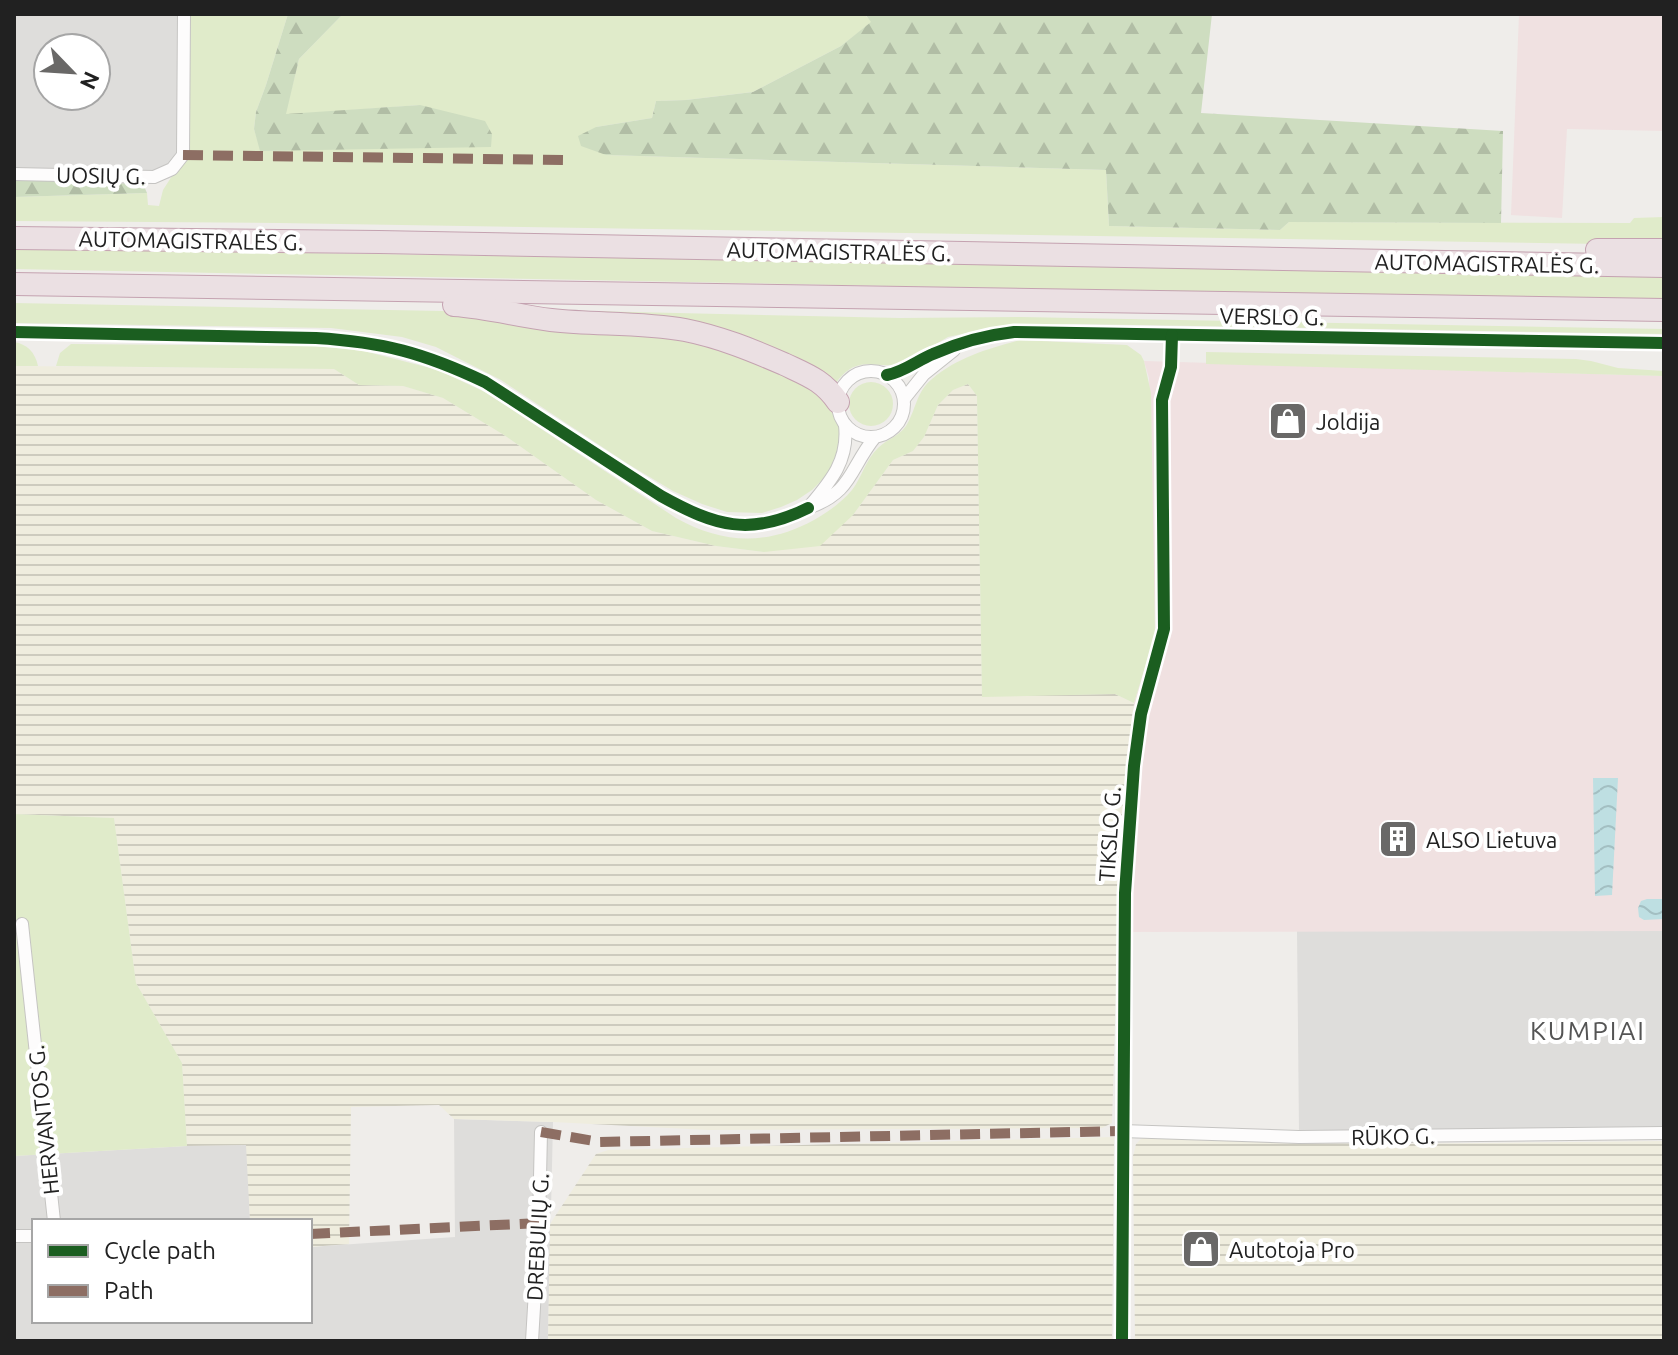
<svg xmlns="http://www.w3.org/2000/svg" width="1678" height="1355" viewBox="0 0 1678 1355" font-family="Ubuntu,sans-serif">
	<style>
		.residential { fill: #dedddb; fill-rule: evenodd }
		.commercial { fill: #f0e1e1 }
		.farmland { fill: url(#farmland-rules) }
		.grass { fill: #e0ebca }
		.forest { fill: url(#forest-firs) }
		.water { fill: url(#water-waves) }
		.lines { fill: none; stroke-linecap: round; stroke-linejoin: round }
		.minor-casing { stroke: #c5c4c2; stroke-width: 14 }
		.motorway-casing { stroke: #c4a2b0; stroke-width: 24 }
		.minor { stroke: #fdfcfc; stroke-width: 12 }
		.motorway { stroke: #ebe0e3; stroke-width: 22 }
		.quiet { stroke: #8d6e63; stroke-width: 10; stroke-dasharray: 20 10; stroke-linecap: butt }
		.cycleway-casing { stroke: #fff; stroke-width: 17 }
		.cycleway { stroke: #1b5e20; stroke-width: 12 }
		.labels { text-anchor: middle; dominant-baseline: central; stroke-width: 8; stroke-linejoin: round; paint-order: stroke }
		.street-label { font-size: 22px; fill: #212121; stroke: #fff }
		.poi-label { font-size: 22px; fill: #212121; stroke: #fff; text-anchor: start }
		.quarter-label { font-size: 26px; letter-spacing: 2px; fill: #545454; stroke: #fff }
	</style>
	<defs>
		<pattern id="farmland-rules" width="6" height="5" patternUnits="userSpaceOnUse" patternTransform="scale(2)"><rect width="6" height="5" fill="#efedde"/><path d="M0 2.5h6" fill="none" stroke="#cdcbbe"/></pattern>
		<pattern id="forest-firs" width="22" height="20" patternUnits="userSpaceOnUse" patternTransform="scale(2)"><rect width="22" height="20" fill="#ceddc0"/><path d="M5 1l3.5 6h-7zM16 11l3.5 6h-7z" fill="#b1bda5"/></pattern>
		<pattern id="water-waves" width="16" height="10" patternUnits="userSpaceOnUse" patternTransform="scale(2)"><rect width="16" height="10" fill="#bedfe2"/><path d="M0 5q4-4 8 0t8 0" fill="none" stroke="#a3bfc2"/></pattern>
	</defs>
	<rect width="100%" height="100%" fill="#efedea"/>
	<!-- residential -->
	<g class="residential">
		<path d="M14,14H190L188,151L170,178L150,184L14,180ZM48,48H96V96H48Z"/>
		<polygon points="1297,931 1664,931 1664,1127 1299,1131"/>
		<polygon points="454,1119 553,1122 548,1341 14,1341 14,1156 187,1146 247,1145 250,1221 34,1221 34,1321 310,1321 310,1247 455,1237"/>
	</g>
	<!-- commercial -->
	<g class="commercial">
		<polygon points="1519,14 1664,14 1664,131 1567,129 1562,218 1511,215"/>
		<polygon points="1144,361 1664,376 1664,931 1117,932 1121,823 1134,703 1155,635 1149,378"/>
	</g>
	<!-- farmland -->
	<g class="farmland">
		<polygon points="14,366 334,369 359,385 403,386 443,398 504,435 596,500 652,531 716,546 764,552 853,515 893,460 913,451 924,437 938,405 953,390 968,384 977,396 982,696 1115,694 1134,703 1121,823 1112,1123 1102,1128 708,1130 553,1122 454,1119 439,1105 351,1107 349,1244 310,1247 310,1221 250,1221 246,1145 187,1146 182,1063 136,983 114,818 14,814"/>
		<polygon points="1114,1137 1112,1341 548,1341 550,1224 596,1154 608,1150"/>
		<polygon points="1142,1138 1383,1144 1664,1141 1664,1341 1135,1341 1133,1156 1136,1144"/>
	</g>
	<!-- grass -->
	<g class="grass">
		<polygon points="191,14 288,14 266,85 256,112 254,129 261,151 309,149 420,105 285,115 299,59 343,14 864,14 872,22 841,46 753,92 686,100 656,101 652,118 596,127 606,155 1106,170 1109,226 1280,230 1289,222 1630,223 1634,218 1664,217 1664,245 279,223 14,221 14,197 147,193 148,205 159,206 163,190 188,151"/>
		<polygon points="14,249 733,259 1664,277 1664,301 14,269"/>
		<polygon points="14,303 443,311 696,339 812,385 828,400 834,412 840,432 838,458 827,475 812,490 797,500 781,507 762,513 727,512 702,504 673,491 628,464 501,380 436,347 402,337 331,328 14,323"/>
		<path d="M545,310L900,318L1021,317L1664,329V334L1073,324L999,326L948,337L903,363C875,371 859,352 836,383L782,355Z"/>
		<path d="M1020,340L1127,345L1141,355L1144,361L1151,393L1155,635L1134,703L1115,694L982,697L977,396L968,384L953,390L938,405L924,437L913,451L893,460L853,515L820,546L764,552L716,546L652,531L596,500L504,435L443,398L403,386L359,385L334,369L56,366L60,353L71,344L316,346L364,351L438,370L487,393L676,518C723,544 766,546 814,520C828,512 842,502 852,490C862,477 866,459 878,448C887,439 898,437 906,426C916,410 916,392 932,379C958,357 988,349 1020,340Z"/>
		<path d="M14,342C27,344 35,352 38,366H14Z"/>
		<polygon points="1206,352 1576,359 1591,361 1618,368 1664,371 1664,376 1206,364"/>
		<circle cx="871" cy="404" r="22"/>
		<polygon points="14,814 114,818 136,983 182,1063 187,1146 14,1156"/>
	</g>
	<!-- forest -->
	<g class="forest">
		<polygon points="288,14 343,14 299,59 286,114 420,105 485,121 492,134 491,147 260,151 254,129 256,112 266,85"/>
		<polygon points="865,14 1212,14 1201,113 1503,131 1501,223 1289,222 1280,230 1109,226 1106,170 606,155 581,146 578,136 596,127 652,118 656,101 686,100 753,92 841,46 871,22"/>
		<polygon points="14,180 143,184 147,193 14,197"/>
	</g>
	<!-- water -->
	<g class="water">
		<polygon points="1593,778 1618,778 1612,895 1595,896"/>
		<polygon points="1647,899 1664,899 1664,919 1644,920 1639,917 1638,908 1641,901"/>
	</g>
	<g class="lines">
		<!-- minor casing -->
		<g class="minor-casing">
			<g id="minor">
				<polyline points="14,174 154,177 172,169 183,155 184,14"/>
				<path d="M14,332L316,338C383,342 424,353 485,382L661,496C715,526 750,537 808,508"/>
				<circle cx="871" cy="404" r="33"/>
				<path d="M887,375C904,372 918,360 933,354C958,343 987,335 1014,332L1664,343"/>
				<polyline points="904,399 924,374 954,350"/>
				<path d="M845,425C849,461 830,482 808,508C853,492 849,469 875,437"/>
				<polyline points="22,924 54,1221"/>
				<polyline points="1122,1131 1299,1137 1664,1133"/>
				<polyline points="14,1236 34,1236"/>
				<polyline points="532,1341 539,1223 541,1132"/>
				<polyline points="1122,1341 1125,893 1134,766 1141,714 1164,629 1162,400 1171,367 1172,335"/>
			</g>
		</g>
		<!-- motorway casing -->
		<g class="motorway-casing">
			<g id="motorway">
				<polyline points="14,238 379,242 1664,266"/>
				<polyline points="1597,250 1664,250"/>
				<polyline points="14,284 1664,310"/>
				<path d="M454,305C487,307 518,316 551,320C595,325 641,322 685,330C720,337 752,350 784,364C807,375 823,380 838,402"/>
			</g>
		</g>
		<!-- minor -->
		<use href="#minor" class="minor"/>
		<!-- motorway -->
		<use href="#motorway" class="motorway"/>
		<!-- quiet -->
		<g class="quiet">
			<polyline points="183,155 570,160"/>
			<polyline points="541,1132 600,1142 1122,1131"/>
			<polyline points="310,1234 539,1223"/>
		</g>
		<!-- cycleway casing -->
		<g class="cycleway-casing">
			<g id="cycleway">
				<path d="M14,332L316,338C383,342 424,353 485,382L661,496C715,526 750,537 808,508"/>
				<path d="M887,375C904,372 918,360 933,354C958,343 987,335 1014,332L1664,343"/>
				<polyline points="1122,1341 1125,893 1134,766 1141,714 1164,629 1162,400 1171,367 1172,335"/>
			</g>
		</g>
		<!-- cycleway -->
		<use href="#cycleway" class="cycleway"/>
	</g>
	<!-- icons -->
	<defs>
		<g id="shop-square" transform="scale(2)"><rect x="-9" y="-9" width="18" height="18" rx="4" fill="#696867" stroke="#fff"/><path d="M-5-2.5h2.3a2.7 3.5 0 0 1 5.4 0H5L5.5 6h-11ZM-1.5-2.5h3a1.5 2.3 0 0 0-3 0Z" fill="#fff"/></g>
		<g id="building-square" transform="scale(2)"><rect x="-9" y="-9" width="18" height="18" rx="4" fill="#696867" stroke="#fff"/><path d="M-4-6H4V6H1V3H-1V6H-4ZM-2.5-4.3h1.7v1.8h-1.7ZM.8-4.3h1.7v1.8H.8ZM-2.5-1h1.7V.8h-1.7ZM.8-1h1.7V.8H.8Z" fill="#fff"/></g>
	</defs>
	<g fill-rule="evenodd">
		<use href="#shop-square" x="1288" y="421"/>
		<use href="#building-square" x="1398" y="839"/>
		<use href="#shop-square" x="1201" y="1249"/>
	</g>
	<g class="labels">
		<!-- street labels -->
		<g class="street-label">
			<text transform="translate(101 175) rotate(1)">UOSIŲ G.</text>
			<text transform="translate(191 240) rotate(1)">AUTOMAGISTRALĖS G.</text>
			<text transform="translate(839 251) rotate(1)">AUTOMAGISTRALĖS G.</text>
			<text transform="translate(1487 263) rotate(1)">AUTOMAGISTRALĖS G.</text>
			<text transform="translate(1272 316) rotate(1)">VERSLO G.</text>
			<text transform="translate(1109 834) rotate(-86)">TIKSLO G.</text>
			<text transform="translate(43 1120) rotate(-96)">HERVANTOS G.</text>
			<text transform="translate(1393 1136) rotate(-1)">RŪKO G.</text>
			<text transform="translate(537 1237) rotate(-87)">DREBULIŲ G.</text>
		</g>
		<!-- poi labels -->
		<g class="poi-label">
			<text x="1316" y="421">Joldija</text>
			<text x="1426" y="839">ALSO Lietuva</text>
			<text x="1229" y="1249">Autotoja Pro</text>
		</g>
		<!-- quarter labels -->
		<g class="quarter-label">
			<text x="1588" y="1030">KUMPIAI</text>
		</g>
	</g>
	<!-- border -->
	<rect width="1678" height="1355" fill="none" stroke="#212121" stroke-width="32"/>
	<!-- legend -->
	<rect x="32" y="1219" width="280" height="104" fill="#ffffff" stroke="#a6a6a6" stroke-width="2"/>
	<rect x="48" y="1245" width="40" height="12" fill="#1b5e20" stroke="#a6a6a6" stroke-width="2"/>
	<text x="104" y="1259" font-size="24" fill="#212121">Cycle path</text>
	<rect x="48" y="1285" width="40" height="12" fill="#8d6e63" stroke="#a6a6a6" stroke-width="2"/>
	<text x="104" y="1299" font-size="24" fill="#212121">Path</text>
	<!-- north arrow -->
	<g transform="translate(72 72) rotate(115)"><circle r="38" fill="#ffffff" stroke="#a6a6a6" stroke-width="2"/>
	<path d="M0-6L14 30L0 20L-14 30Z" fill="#696867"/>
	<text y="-12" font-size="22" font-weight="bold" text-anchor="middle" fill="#212121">N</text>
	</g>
</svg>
